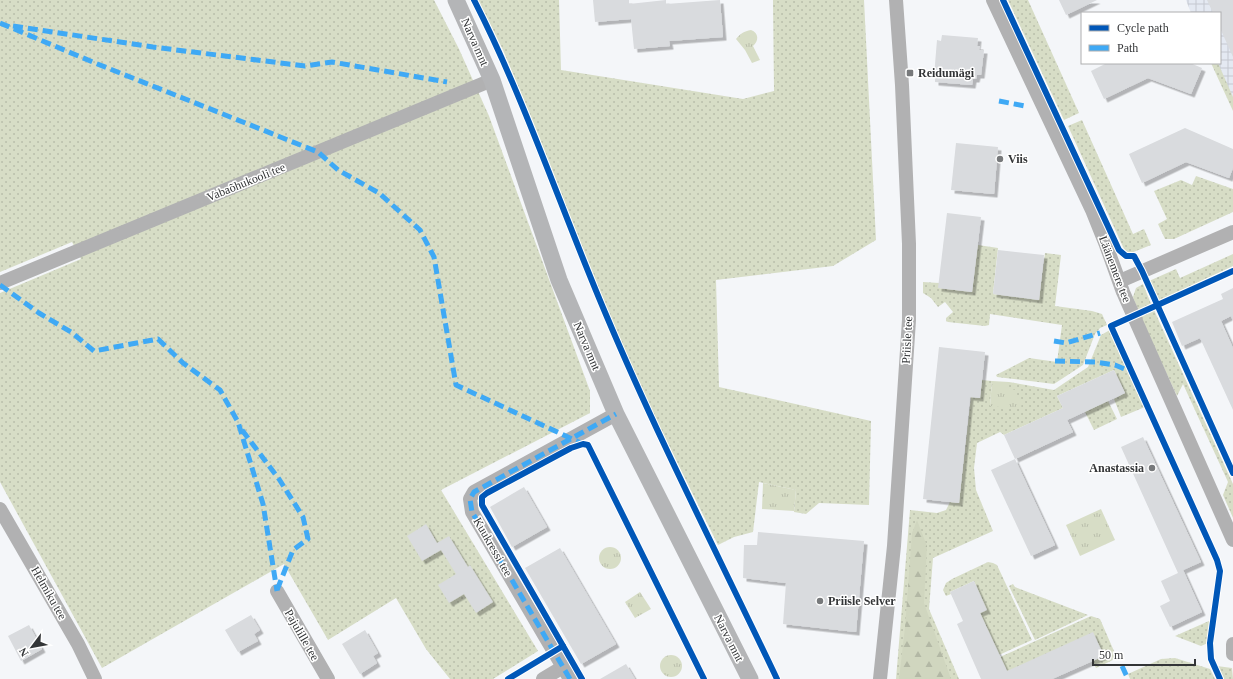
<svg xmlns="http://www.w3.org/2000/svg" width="1233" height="679" viewBox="0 0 1233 679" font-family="Georgia,serif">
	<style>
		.industrial { fill: url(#industrial-grid) }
		.grass { fill: url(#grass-dots) }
		.forest { fill: url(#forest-firs) }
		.park { fill: url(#park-tufts) }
		.building { fill: #d9dbde; filter: url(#shadow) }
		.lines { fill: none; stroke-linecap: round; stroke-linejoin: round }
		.minor { stroke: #b1b1b2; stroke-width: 14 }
		.major { stroke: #b4b5b7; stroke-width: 17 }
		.quiet { stroke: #3fa9f5; stroke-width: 5; stroke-dasharray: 10 5; stroke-linecap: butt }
		.cycleway-casing { stroke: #fff; stroke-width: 8 }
		.cycleway { stroke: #0057b8; stroke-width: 6 }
		.poi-dot { fill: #77797b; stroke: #fff; stroke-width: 1.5 }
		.labels { text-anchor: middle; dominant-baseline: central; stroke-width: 3; stroke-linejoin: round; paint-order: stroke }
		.street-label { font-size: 12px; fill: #333537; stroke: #fff }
		.poi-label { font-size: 12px; font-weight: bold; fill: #333537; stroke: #fff; text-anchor: start }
	</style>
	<defs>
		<pattern id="industrial-grid" width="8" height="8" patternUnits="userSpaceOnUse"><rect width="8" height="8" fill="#e4e9f2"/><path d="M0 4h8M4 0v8" fill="none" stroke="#c4c8d0"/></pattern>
		<pattern id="grass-dots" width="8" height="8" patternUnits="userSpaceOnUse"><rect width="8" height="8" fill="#d7ddc6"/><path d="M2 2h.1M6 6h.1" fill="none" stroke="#b9beab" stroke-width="1.8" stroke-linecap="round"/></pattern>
		<pattern id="forest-firs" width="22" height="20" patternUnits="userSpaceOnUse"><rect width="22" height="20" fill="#d0d6bf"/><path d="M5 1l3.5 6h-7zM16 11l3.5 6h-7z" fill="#b3b8a5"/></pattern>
		<pattern id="park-tufts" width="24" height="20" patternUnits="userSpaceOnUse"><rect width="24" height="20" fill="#d7ddc6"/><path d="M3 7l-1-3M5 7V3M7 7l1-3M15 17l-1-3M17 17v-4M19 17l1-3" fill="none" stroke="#b9beab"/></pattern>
		<filter id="shadow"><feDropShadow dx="3.5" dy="3.5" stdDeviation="0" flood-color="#0004"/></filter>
	</defs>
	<rect width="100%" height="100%" fill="#f4f6f9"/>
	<!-- industrial -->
	<polygon class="industrial" points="1186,0 1233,0 1233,104 1214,63 1220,63 1220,13 1191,13"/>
	<!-- grass -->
	<g class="grass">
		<polygon points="0,0 434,0 459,49 489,116 590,391 590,413 441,490 538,651 493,679 450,679 426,649 396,598 328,640 284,564 102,668 0,482 0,293 81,259 72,242 0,272"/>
		<polygon points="478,0 559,0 561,70 743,99 774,91 773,0 864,0 876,240 833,266 716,280 719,387 871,421 869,505 819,503 806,514 794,512 796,490 759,482 753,532 734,537 718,545 629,365 531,117 503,50"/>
		<polygon points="1008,0 1028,0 1079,113 1064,120"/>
		<polygon points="1211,63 1218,63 1233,97 1233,111"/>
		<polygon points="1082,120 1133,234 1144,229 1151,245 1131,253 1128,253 1124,249 1068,126"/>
		<polygon points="1196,176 1233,189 1233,212 1174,239 1165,239 1158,224 1167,219 1154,191 1181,180 1192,185"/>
		<polygon points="978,245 998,248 993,294 1039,300 1045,253 1061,255 1055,306 1092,311 1102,314 1107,325 1100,328 1095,334 1083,365 1054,384 997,377 996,375 1029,358 1057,362 1062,325 990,314 989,325 985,326 948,322 946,321 946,318 953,312 945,302 938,307 931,298 923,293 923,282 939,283 939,288 972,292"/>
		<polygon points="1233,254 1233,266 1158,301 1149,281 1176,269 1180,278"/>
		<polygon points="1143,284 1151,304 1138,310 1133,297 1136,288"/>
		<polygon points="1154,310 1233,484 1233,518 1223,495 1228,482 1183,384 1177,396 1140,316"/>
		<polygon points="1110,330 1145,407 1121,417 1114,399 1125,393 1114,370 1057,396 1063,408 1004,435 1000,432 977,443 974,468 976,490 993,531 933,558 929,609 959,679 896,679 910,510 937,513 946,510 950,502 959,503 971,397 980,398 982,380 992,381 990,406 1015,398 1009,389 1009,382 1054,390 1088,367 1101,335"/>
		<polygon points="1108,401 1117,419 1094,430 1085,412"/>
		<polygon points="988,562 993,563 997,565 1032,640 999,655 980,613 986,610 974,581 950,592 951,594 946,596 943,590 946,583 952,579"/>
		<polygon points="1013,584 1015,587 1088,615 1035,640 1009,586"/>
		<polygon points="1091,616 1100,619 1117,658 1096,668 1092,661 1007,671 1000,657"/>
		<polygon points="1209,621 1210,623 1208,643 1201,646 1175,636"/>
		<polygon points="1175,658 1210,669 1215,679 1130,679 1128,674 1161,659"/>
		<polygon points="1217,666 1232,668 1233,679 1223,679"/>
	</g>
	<!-- forest -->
	<polygon class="forest" points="917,520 927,546 924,603 951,679 899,679 905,627 912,533"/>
	<!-- park -->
	<g class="park">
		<path d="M751,30C759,33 759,41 753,46L760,60L752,63L745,50L736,39C740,34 744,31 751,30Z"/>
		<polygon points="992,381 1009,382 1009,389 1016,390 1015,398 1022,399 1021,409 990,406"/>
		<polygon points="763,483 796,490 794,511 762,509"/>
		<polygon points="1101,509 1115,540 1080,556 1066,525"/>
		<circle cx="610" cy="558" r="11"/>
		<polygon points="640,592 651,609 635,618 625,602"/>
		<circle cx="671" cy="666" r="11"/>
	</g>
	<!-- building -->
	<g class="building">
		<polygon points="593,0 629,0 629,4 666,0 666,4 720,0 723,37 669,41 670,46 634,49 631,19 595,22"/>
		<polygon points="1059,0 1097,0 1066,15"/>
		<polygon points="1207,0 1233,0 1233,57 1220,28 1220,13 1213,13"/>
		<polygon points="942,35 978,38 977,46 980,46 979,50 984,50 981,75 977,75 976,79 973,79 972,85 935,82 935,76 934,76 937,40 941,41"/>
		<polygon points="1107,63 1190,63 1202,68 1191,94 1148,78 1104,99 1091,71"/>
		<polygon points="1185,128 1233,149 1233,168 1229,178 1186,162 1142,183 1129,154"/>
		<polygon points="956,143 998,147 994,194 951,190"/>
		<polygon points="947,213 981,217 972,292 938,288"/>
		<polygon points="998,250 1044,255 1039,300 993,294"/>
		<polygon points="1233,288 1233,321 1231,316 1221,321 1233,348 1233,410 1200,338 1182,346 1172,322 1223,299 1221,294"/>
		<polygon points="939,347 985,352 980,398 970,397 959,503 923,499"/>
		<polygon points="1114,370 1125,393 1067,420 1073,432 1015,459 1004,435 1063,408 1057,396"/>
		<polygon points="1143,437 1201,562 1183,570 1202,612 1170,627 1160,606 1170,601 1161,581 1178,573 1121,447"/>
		<polygon points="1015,459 1055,545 1031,556 991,470"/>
		<polygon points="524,487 547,527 512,547 490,507"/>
		<polygon points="426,524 437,543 449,536 468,567 470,565 493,602 476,613 464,594 449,603 438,585 456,574 441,550 422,561 407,536"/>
		<polygon points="758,532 864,541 856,632 783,624 786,583 743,578 744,545 757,545"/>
		<polygon points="560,548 616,644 581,664 525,568"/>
		<polygon points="974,581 987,610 980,613 1007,671 1093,632 1104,656 1052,679 981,679 957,624 963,621 950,592"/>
		<polygon points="251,615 260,630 254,634 258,641 238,652 225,630"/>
		<polygon points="29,625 42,649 21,661 8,636"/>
		<polygon points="365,630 378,653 373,656 377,663 360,674 342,644"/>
		<polygon points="626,664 635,679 600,679"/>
	</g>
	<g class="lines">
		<!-- minor -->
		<g class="minor">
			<polyline points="993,0 1092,210 1106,245 1123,292 1233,540"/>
			<polyline points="1120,281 1233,232"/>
			<polyline points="0,283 492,80"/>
			<polyline points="0,509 78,644 95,679"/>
			<polyline points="277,591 328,679"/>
			<polyline points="1233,644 1233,654"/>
			<polyline points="543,679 563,667"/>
			<polyline points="570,679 472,512 470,499 474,492 616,414"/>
			<polyline points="880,679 894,546 909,320 909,244 902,85 896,0"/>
		</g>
		<!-- major -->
		<polyline class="major" points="456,0 492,80 559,280 616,414 750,679"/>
		<!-- quiet -->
		<g class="quiet">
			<polyline points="0,23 95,63 318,152 338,170 379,193 420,230 434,257 456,385 583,444"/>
			<polyline points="13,26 153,47 305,66 332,62 447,82"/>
			<polyline points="999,101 1025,106"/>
			<polyline points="0,285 39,313 71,332 94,351 158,339 183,363 220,390 238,422 263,504 277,591"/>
			<polyline points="1054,341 1066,343 1100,333"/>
			<polyline points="1055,361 1095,362 1115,365 1132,372"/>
			<polyline points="242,430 279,479 303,517 308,539 293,550 277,590"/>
			<polyline points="1122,666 1128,679"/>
			<polyline points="570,679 472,512 470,499 474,492 616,414"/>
		</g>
		<!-- cycleway casing -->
		<g class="cycleway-casing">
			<g id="cycleway">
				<path d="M474,0C526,102 562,212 607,317C659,440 720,559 777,679"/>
				<polyline points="1003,0 1119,250 1126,256 1134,256 1142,271 1233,473"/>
				<polyline points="508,679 563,646"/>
				<polyline points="582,679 482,505 482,497 487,493 571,448 583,444 588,445 704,679"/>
				<polyline points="1220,679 1211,659 1210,643 1220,571 1217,560 1111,326 1233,271"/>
			</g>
		</g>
		<!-- cycleway -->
		<use href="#cycleway" class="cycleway"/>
	</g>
	<!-- markers -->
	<g class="poi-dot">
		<rect x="906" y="69" width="8" height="8" rx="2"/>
		<circle cx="1000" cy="159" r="4"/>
		<circle cx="1152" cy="468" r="4"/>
		<circle cx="820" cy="601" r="4"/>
	</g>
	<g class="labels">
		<!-- street labels -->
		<g class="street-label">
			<text transform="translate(475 42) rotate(66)">Narva mnt</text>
			<text transform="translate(246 182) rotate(-22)">Vabaõhukooli tee</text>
			<text transform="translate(1115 269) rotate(69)">Läänemere tee</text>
			<text transform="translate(907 340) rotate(-87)">Priisle tee</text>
			<text transform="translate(587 346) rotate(67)">Narva mnt</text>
			<text transform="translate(493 547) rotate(60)">Kuukressi tee</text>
			<text transform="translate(49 593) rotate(60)">Helmiku tee</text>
			<text transform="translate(302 635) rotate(60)">Pajulille tee</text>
			<text transform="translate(729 638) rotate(63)">Narva mnt</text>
		</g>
		<!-- poi labels -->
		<g class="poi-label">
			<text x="918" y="73">Reidumägi</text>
			<text x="1008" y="159">Viis</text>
			<text x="1144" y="468" text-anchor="end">Anastassia</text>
			<text x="828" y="601">Priisle Selver</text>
		</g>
	</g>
	<!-- legend -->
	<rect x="1081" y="12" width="140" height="52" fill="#ffffff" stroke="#adaeaf"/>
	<rect x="1089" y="25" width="20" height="6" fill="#0057b8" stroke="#adaeaf"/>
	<text x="1117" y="32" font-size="12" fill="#333537">Cycle path</text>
	<rect x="1089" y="45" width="20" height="6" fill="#3fa9f5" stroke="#adaeaf"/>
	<text x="1117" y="52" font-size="12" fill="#333537">Path</text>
	<!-- north arrow -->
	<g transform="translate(32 647) rotate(238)" stroke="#ffffff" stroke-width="3" paint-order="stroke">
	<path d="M0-3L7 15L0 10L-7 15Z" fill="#333537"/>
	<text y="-6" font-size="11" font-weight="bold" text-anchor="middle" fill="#333537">N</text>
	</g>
	<!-- scale -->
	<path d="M1093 659v6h102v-6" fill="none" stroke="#333537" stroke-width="2"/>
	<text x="1099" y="659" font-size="12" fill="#333537" stroke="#ffffff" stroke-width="3" paint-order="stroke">50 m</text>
</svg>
